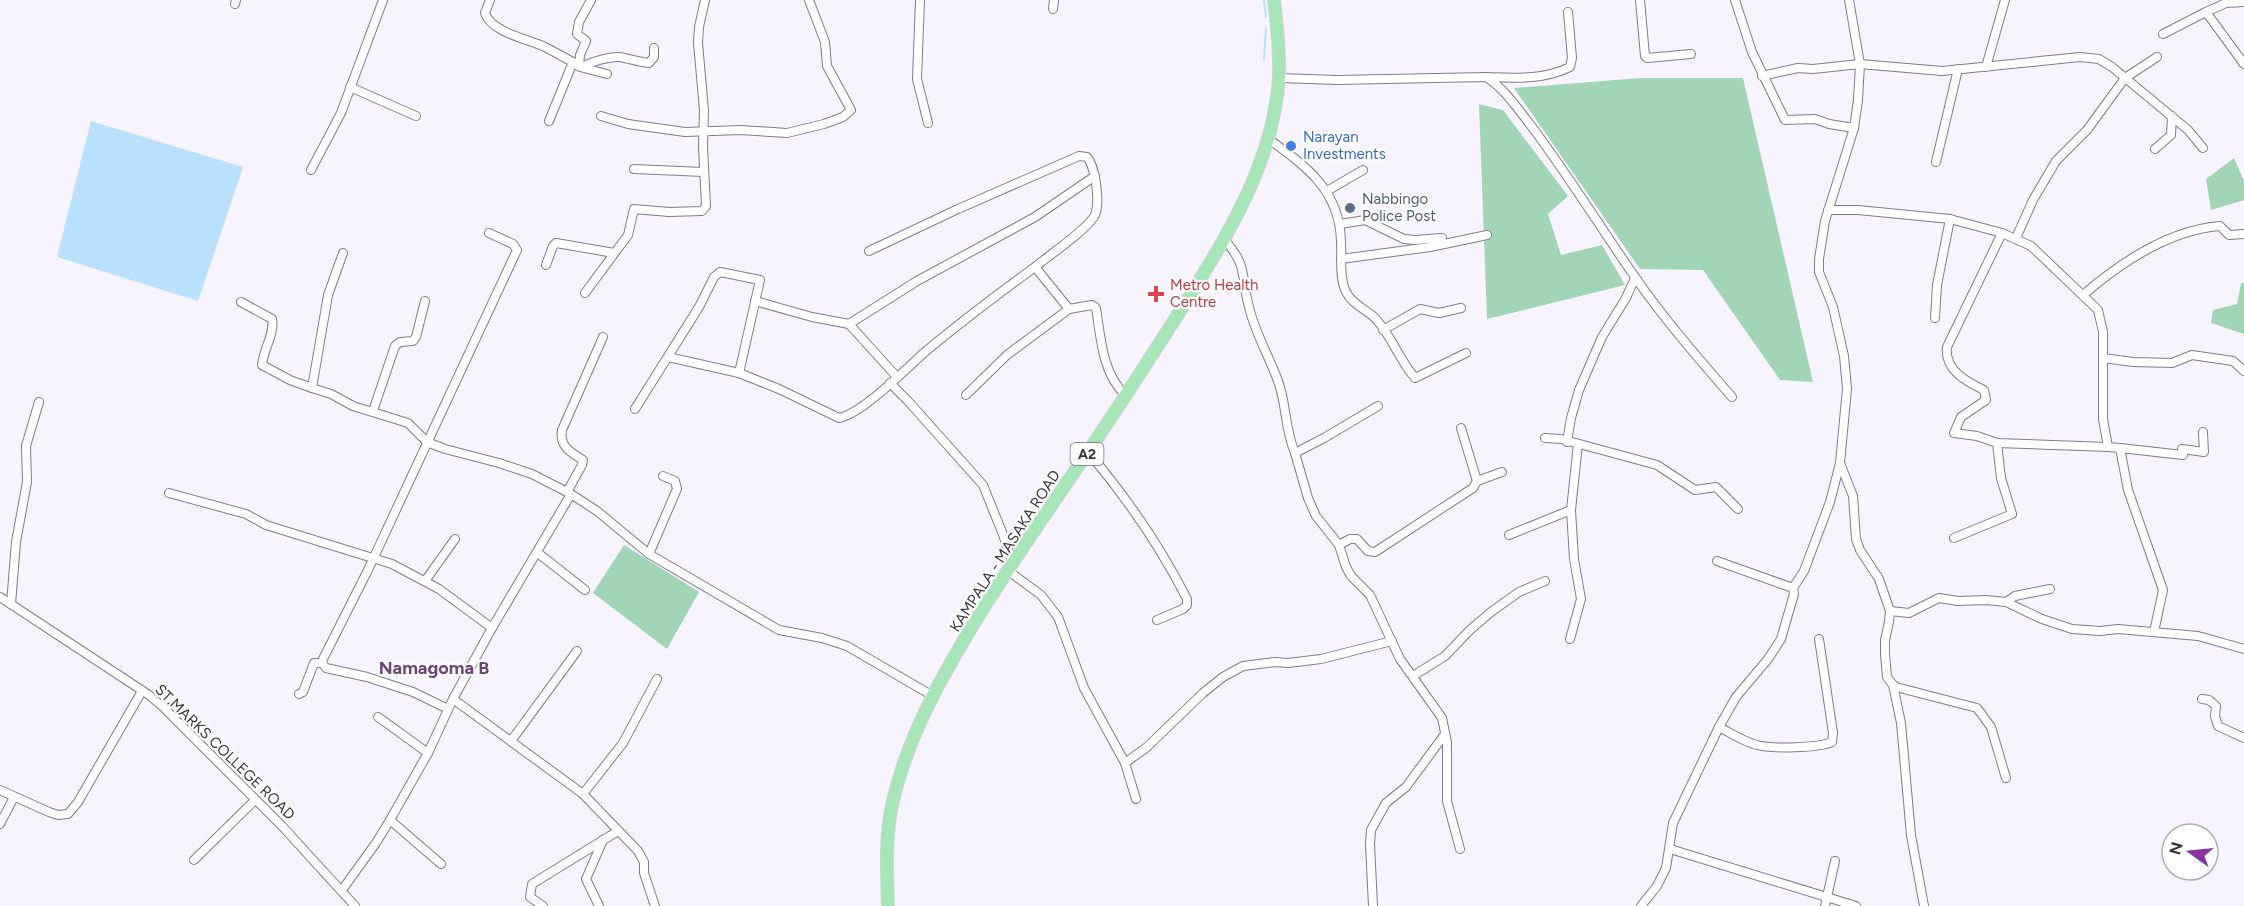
<svg xmlns="http://www.w3.org/2000/svg" width="2244" height="906" viewBox="0 0 2244 906" font-family="Figtree,sans-serif">
	<style>
		.green { fill: #a1d5b5 }
		.water { fill: #b9e0fd }
		.lines { fill: none; stroke-linecap: round; stroke-linejoin: round }
		.stream { stroke: #b9e0fd; stroke-width: 2 }
		.street-casing { stroke: #817c8b; stroke-width: 10 }
		.primary-casing { stroke: #d3d3d4; stroke-width: 14 }
		.street { stroke: #fff; stroke-width: 8 }
		.primary { stroke: #a6e5b6; stroke-width: 12 }
		.shop-dot { fill: #3f7fe0; stroke: #fff; stroke-width: 2 }
		.service-dot { fill: #5c6f8a; stroke: #fff; stroke-width: 2 }
		.health-dot { fill: #e0444e; stroke: #fff; stroke-width: 2 }
		.labels { text-anchor: middle; dominant-baseline: central; stroke-width: 4.5; stroke-linejoin: round; paint-order: stroke }
		.shield { fill: #fff; stroke: #737276; stroke-width: 1.5 }
		.shield-label { font-size: 14px; font-weight: bold; fill: #37353b }
		.shop-label { font-size: 15px; fill: #366cbe; stroke: #fff; text-anchor: start }
		.service-label { font-size: 15px; fill: #4e5e75; stroke: #fff; text-anchor: start }
		.health-label { font-size: 15px; fill: #be3a42; stroke: #fff; text-anchor: start }
		.street-label { font-size: 15px; fill: #37353b; stroke: #fff }
		.quarter-label { font-size: 18px; font-weight: bold; fill: #6c4279; stroke: #fff }
	</style>
	<rect width="100%" height="100%" fill="#f8f4ff"/>
	<!-- green -->
	<g class="green">
		<polygon points="1640,78 1743,78 1813,382 1780,380 1703,270 1640,269 1514,88"/>
		<polygon points="1479,104 1503,110 1568,196 1548,214 1561,255 1602,245 1625,285 1487,319"/>
		<polygon points="2234,158 2244,181 2244,200 2211,210 2206,179"/>
		<polygon points="2241,283 2244,283 2244,334 2211,323 2213,310 2237,304"/>
		<polygon points="624,545 699,592 667,649 593,593"/>
	</g>
	<!-- water -->
	<polygon class="water" points="91,121 243,167 198,301 57,257"/>
	<g class="lines">
		<!-- stream -->
		<g class="stream">
			<polyline points="1264,0 1266,17"/>
			<polyline points="1264,60 1266,28"/>
		</g>
		<!-- street casing -->
		<g class="street-casing">
			<g id="street">
				<path d="M490,0L485,13C491,32 527,39 543,46C553,51 563,57 573,62L549,121"/>
				<polyline points="920,0 917,79 928,123"/>
				<polyline points="1640,0 1645,56 1647,58 1691,54"/>
				<polyline points="1735,0 1752,52 1785,120 1815,119 1829,124 1854,128"/>
				<polyline points="2244,2 2226,3 2206,12 2244,64"/>
				<polyline points="235,4 236,0"/>
				<polyline points="1053,9 1054,0"/>
				<polyline points="2163,34 2206,12"/>
				<polyline points="574,64 579,66 580,55 586,41 577,34 579,22 591,0"/>
				<polyline points="580,67 607,74"/>
				<path d="M582,67C591,62 610,56 620,57C630,59 639,62 649,63L654,57V48"/>
				<polyline points="1986,67 2005,0"/>
				<polyline points="1762,76 1798,68 1813,69 1860,64 1942,71 2080,57 2099,59 2112,67 2188,130 2203,148"/>
				<path d="M1487,77C1516,78 1544,80 1570,67L1572,58L1568,12"/>
				<path d="M1279,78L1337,80L1486,77C1504,88 1518,109 1532,127C1568,175 1600,227 1635,277C1664,319 1698,358 1732,397"/>
				<polyline points="350,87 416,116"/>
				<polyline points="601,116 628,124 685,132 741,130 787,133 824,124 843,117 851,110 827,66 825,42 809,0"/>
				<path d="M1267,138C1306,166 1340,190 1341,242C1342,258 1339,277 1346,292C1352,304 1365,309 1374,317C1391,334 1399,360 1415,378L1466,353"/>
				<polyline points="2155,149 2171,135 2172,116"/>
				<polyline points="1936,162 1958,69"/>
				<polyline points="634,169 704,172"/>
				<polyline points="311,170 341,113 383,0"/>
				<polyline points="1327,191 1363,170"/>
				<polyline points="1828,210 1858,210 1950,219 2002,233 2031,246 2098,310 2103,332 2103,419 2108,447 2120,448 2128,490 2163,590 2154,632"/>
				<polyline points="1340,224 1365,220 1404,239 1415,240 1442,238"/>
				<path d="M2002,233L1947,347C1944,370 1967,382 1984,390L1986,400L1961,417L1954,433L1977,436L1997,443L2108,447"/>
				<polyline points="2016,238 2033,200 2056,161 2087,130 2125,78 2157,57"/>
				<path d="M1224,239C1249,268 1240,274 1249,307C1255,333 1269,356 1278,381C1287,405 1284,427 1295,453L1324,438L1378,406"/>
				<path d="M869,251L958,209L1079,156L1087,157C1093,164 1094,174 1096,183C1097,193 1099,205 1095,215C1089,228 1047,257 1035,267"/>
				<polyline points="343,253 328,295 312,388 331,394 353,406 408,423 427,442 445,449 499,463 532,474 571,494 597,511 649,554 779,630 822,638 847,646 933,696"/>
				<polyline points="1341,259 1430,247 1487,235"/>
				<polyline points="546,265 553,246 556,243 614,253"/>
				<polyline points="585,293 628,235 634,209 669,212 702,211 706,206 703,147 704,110 698,43 699,27 705,0"/>
				<path d="M2083,295C2120,263 2169,230 2220,226L2229,235L2244,234"/>
				<polyline points="755,301 812,317 849,324"/>
				<path d="M241,302L272,319C275,334 263,350 262,365L290,380L312,388"/>
				<polyline points="1935,318 1937,285 1950,219"/>
				<polyline points="1383,330 1420,309 1439,313 1461,308"/>
				<path d="M668,357L739,373L779,389L839,418C862,414 907,368 926,351C961,322 998,294 1035,267L1069,309"/>
				<polyline points="2103,358 2133,362 2172,363 2192,355 2233,361 2244,371"/>
				<polyline points="897,377 849,324 917,281 1035,217 1095,176"/>
				<polyline points="890,383 908,401 983,485 1004,537 1012,562"/>
				<path d="M966,395L1007,355L1069,309L1092,305L1096,308C1101,339 1102,373 1126,396"/>
				<polyline points="635,409 699,307 714,277 720,272 760,280 739,373"/>
				<polyline points="373,411 395,346 400,342 413,341 416,337 425,301"/>
				<polyline points="1545,438 1561,439 1657,465 1695,490 1716,487 1738,509"/>
				<polyline points="1567,442 1571,418 1579,390 1602,337 1626,298 1635,278"/>
				<polyline points="2120,448 2183,455 2182,449 2204,452 2203,432"/>
				<path d="M1088,452C1128,499 1159,544 1187,599V605L1183,609L1157,620"/>
				<polyline points="1295,453 1308,498 1316,516 1339,545 1346,567 1351,576 1370,595 1400,659 1442,718 1447,742 1447,801 1460,849"/>
				<polyline points="1840,463 1853,496 1856,539 1860,550 1879,579 1890,611 1889,622 1885,640 1885,654 1887,677 1893,685 1896,687 1977,708 1991,727 2006,778"/>
				<polyline points="1477,481 1502,472"/>
				<path d="M567,492L582,465L583,460C570,452 559,446 562,430L603,337"/>
				<polyline points="169,493 246,514 266,525 392,564 439,589 492,628"/>
				<polyline points="1509,535 1571,510 1578,444"/>
				<polyline points="1004,537 1024,545"/>
				<polyline points="1954,538 2012,514 2001,478 1997,443"/>
				<polyline points="1339,545 1350,539 1357,539 1368,551 1375,552 1473,488 1477,481 1461,428"/>
				<polyline points="538,553 585,590"/>
				<polyline points="649,554 677,489 675,481 663,476"/>
				<polyline points="1717,561 1793,588"/>
				<polyline points="1007,570 1041,595 1058,617 1084,688 1125,763 1136,799"/>
				<polyline points="425,581 455,539"/>
				<polyline points="0,597 149,695 162,706 282,826 355,906"/>
				<polyline points="2006,602 2015,596 2050,589"/>
				<polyline points="11,604 16,542 27,482 26,446 39,402"/>
				<polyline points="1890,611 1909,613 1939,598 1958,601 1986,600 2006,602 2042,619 2072,629 2100,631 2118,629 2198,636 2244,649"/>
				<polyline points="1570,639 1581,599 1574,559 1571,510"/>
				<polyline points="1413,676 1445,656 1470,630 1491,612 1519,592 1545,581"/>
				<polyline points="1893,685 1901,723 1911,835 1924,906"/>
				<polyline points="299,694 303,692 314,663 322,663"/>
				<polyline points="453,699 583,794 638,851 644,862 644,873 655,906"/>
				<polyline points="2202,699 2209,700 2216,706 2215,716 2218,726 2244,738"/>
				<polyline points="448,709 413,692 367,677 326,668 322,663 323,659 368,570 517,250 513,244 489,233"/>
				<polyline points="378,717 428,753"/>
				<path d="M1719,727C1731,733 1744,742 1757,745C1771,749 1819,748 1832,742L1833,733L1819,639"/>
				<polyline points="511,741 577,651"/>
				<polyline points="1125,763 1147,747 1203,693 1223,677 1243,666 1275,662 1288,663 1321,659 1392,641"/>
				<polyline points="0,790 49,812 58,815 68,814 78,802 142,691"/>
				<polyline points="583,794 623,743 657,679"/>
				<polyline points="390,820 441,864"/>
				<polyline points="0,824 14,797"/>
				<polyline points="1670,849 1856,906"/>
				<polyline points="194,860 255,800"/>
				<polyline points="342,890 376,843 390,820 428,753 453,699 492,628 571,494"/>
				<polyline points="543,906 530,897 532,884 618,831"/>
				<polyline points="599,906 586,879 603,840"/>
				<polyline points="1373,906 1370,844 1371,830 1386,803 1406,787 1445,734"/>
				<polyline points="1641,906 1657,886 1666,868 1673,823 1719,727 1736,697 1768,659 1781,639 1794,594 1793,588 1804,571 1830,502 1840,463 1847,389 1844,356 1833,307 1819,272 1819,259 1825,221 1854,128 1858,100 1860,64 1849,0"/>
				<polyline points="1825,906 1835,861"/>
			</g>
		</g>
		<!-- primary casing -->
		<g class="primary-casing">
			<path id="primary" d="M888,906C887,873 885,838 892,805C906,741 939,681 973,625C1003,576 1035,529 1068,481C1106,427 1141,372 1177,316C1223,243 1274,165 1279,76C1280,50 1277,25 1274,0"/>
		</g>
		<!-- street -->
		<use href="#street" class="street"/>
		<!-- primary -->
		<use href="#primary" class="primary"/>
	</g>
	<!-- markers -->
	<circle class="shop-dot" cx="1291" cy="146" r="6"/>
	<circle class="service-dot" cx="1350" cy="208" r="6"/>
	<path class="health-dot" d="M1153 285h6v6h6v6h-6v6h-6v-6h-6v-6h6z"/>
	<g class="labels">
		<!-- shield labels -->
		<rect class="shield" x="1070.5" y="443" width="33" height="22" rx="4.5"/>
		<g class="shield-label">
			<text x="1087" y="454">A2</text>
		</g>
		<!-- shop labels -->
		<g class="shop-label">
			<text x="1303" y="137">Narayan<tspan x="1303" dy="17">Investments</tspan></text>
		</g>
		<!-- service labels -->
		<g class="service-label">
			<text x="1362" y="199">Nabbingo<tspan x="1362" dy="17">Police Post</tspan></text>
		</g>
		<!-- health labels -->
		<g class="health-label">
			<text x="1170" y="285">Metro Health<tspan x="1170" dy="17">Centre</tspan></text>
		</g>
		<!-- street labels -->
		<g class="street-label">
			<text transform="translate(1005 551) rotate(-57)">KAMPALA - MASAKA ROAD</text>
			<text transform="translate(225 752) rotate(44)">ST.MARKS COLLEGE ROAD</text>
		</g>
		<!-- quarter labels -->
		<g class="quarter-label">
			<text x="434" y="668">Namagoma B</text>
		</g>
	</g>
	<!-- north arrow -->
	<g transform="translate(2190 852) rotate(285)"><circle r="28" fill="#ffffff" stroke="#afaeb1" stroke-width="1.5"/>
	<path d="M0-4.5L10 22L0 15L-10 22Z" fill="#8934a1"/>
	<text y="-9" font-size="16" font-weight="bold" text-anchor="middle" fill="#37353b">N</text>
	</g>
</svg>
